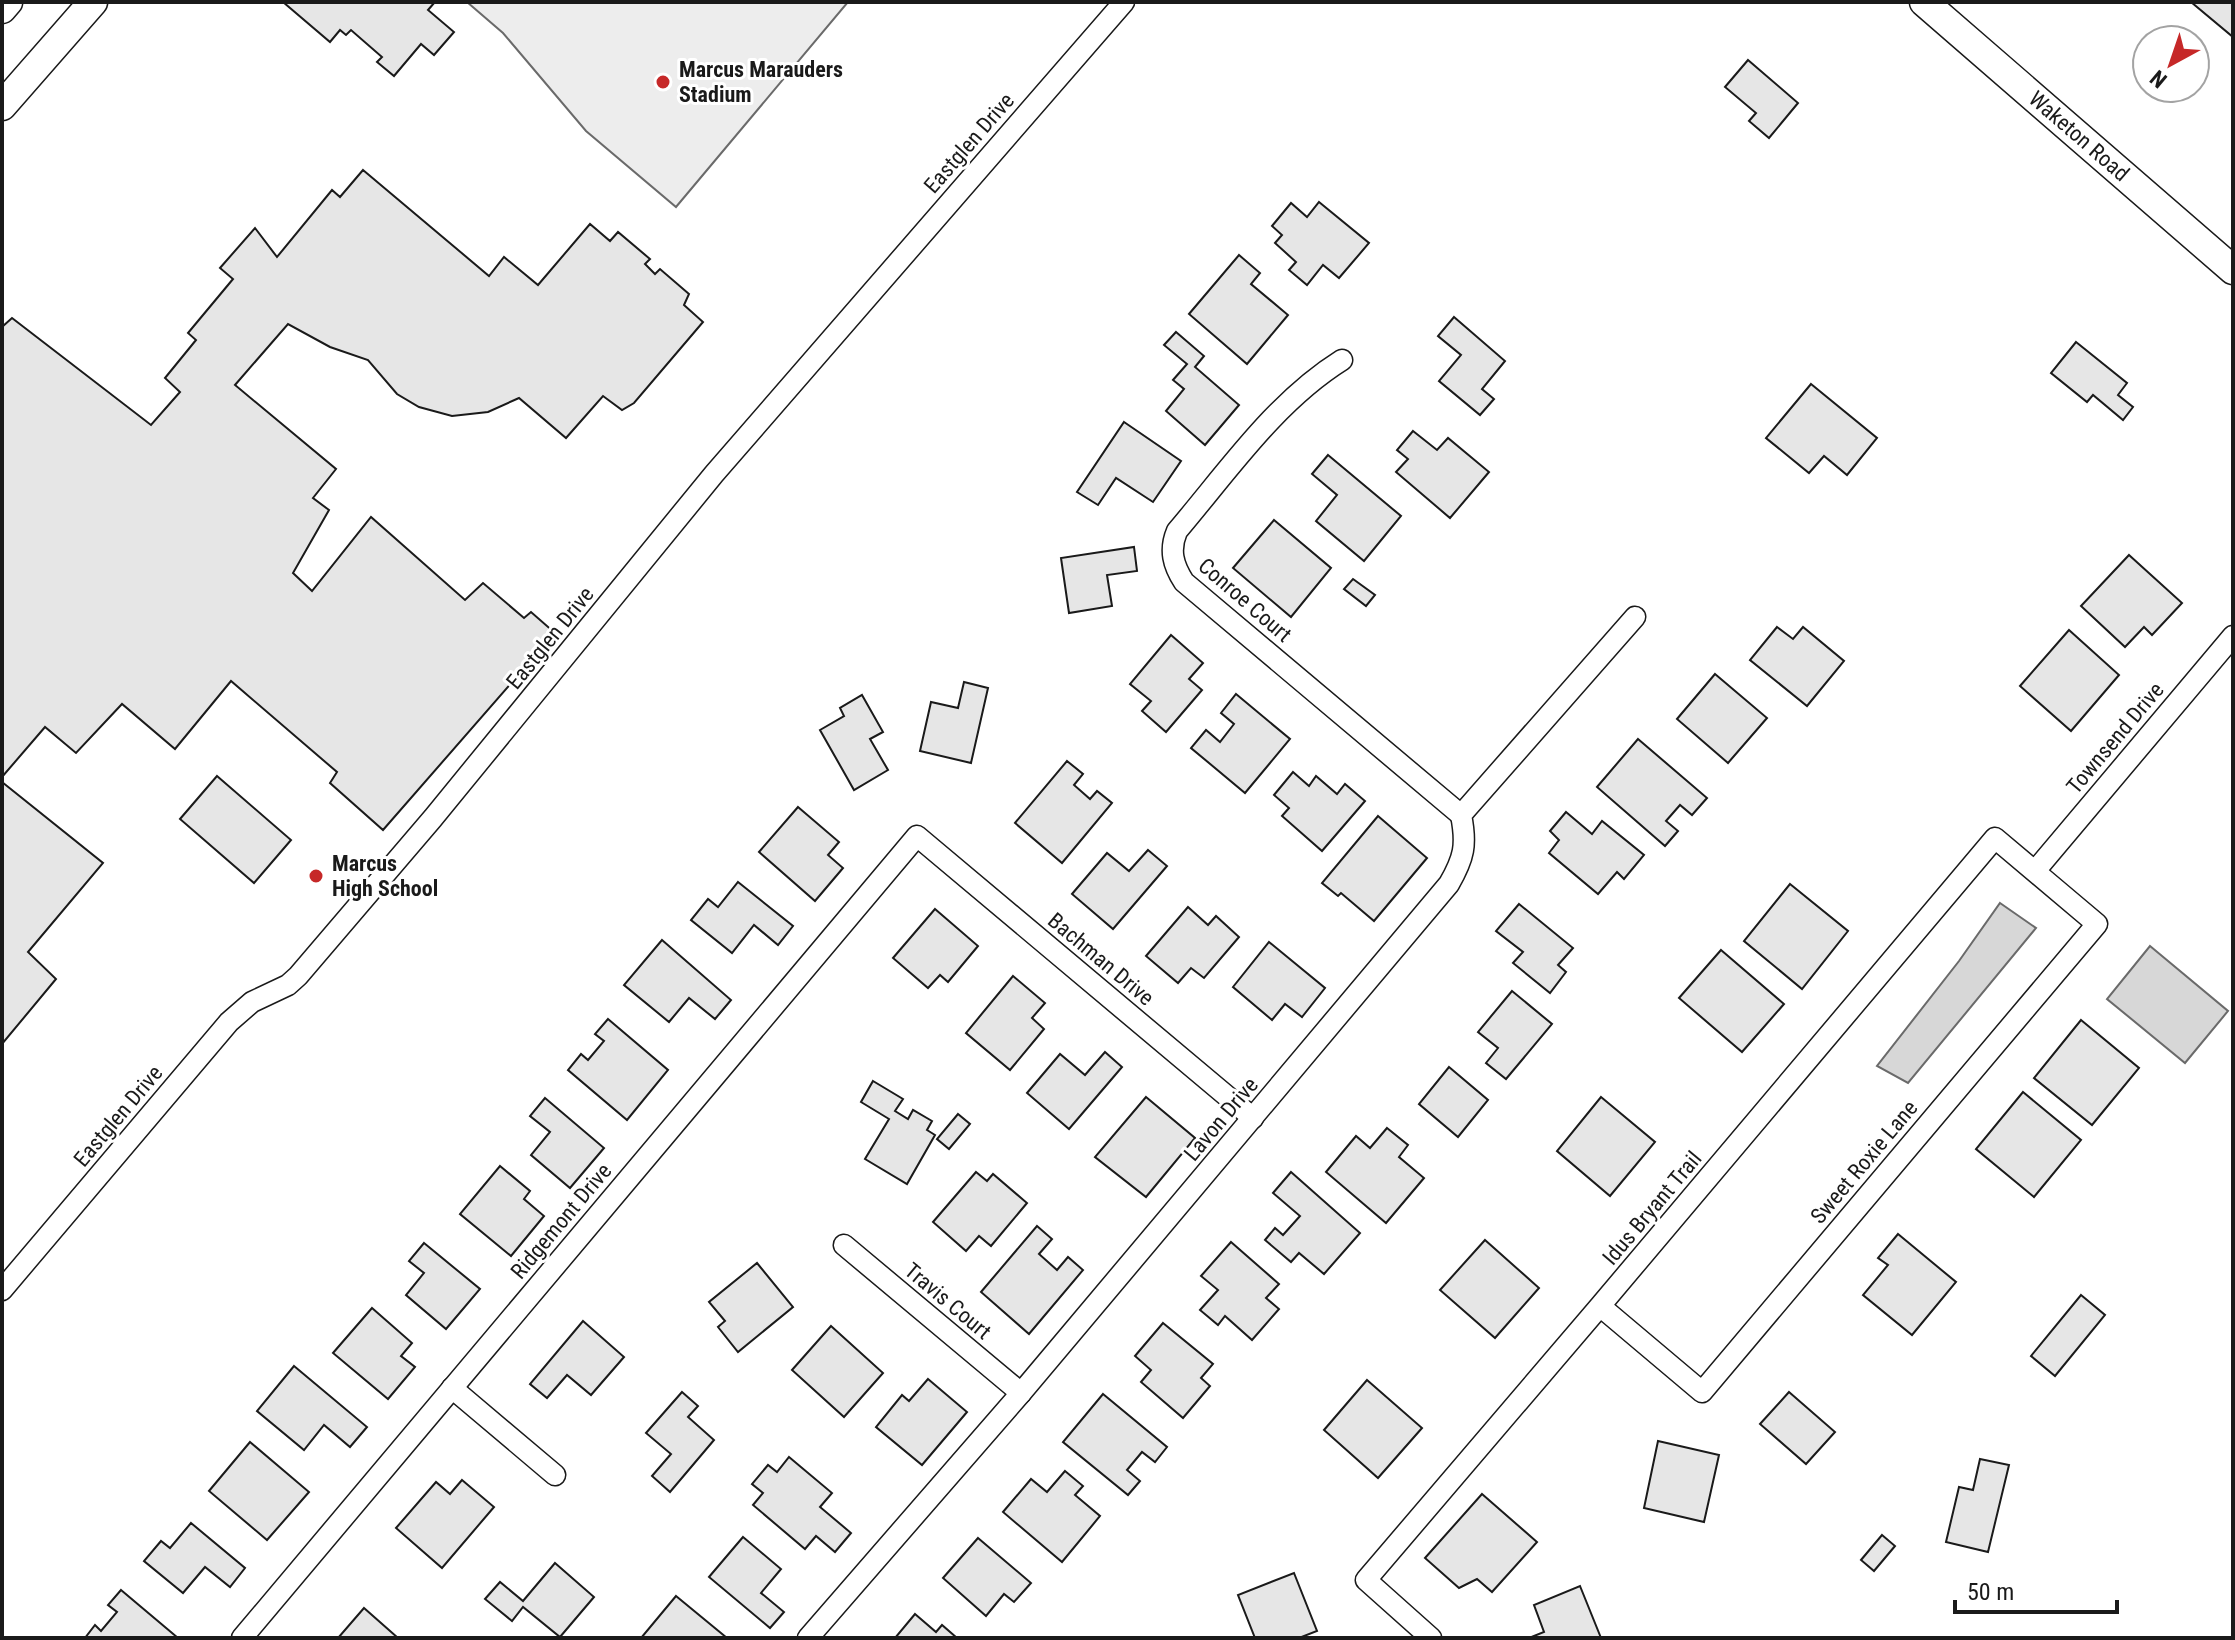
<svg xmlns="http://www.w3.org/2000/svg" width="2235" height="1640" viewBox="0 0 2235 1640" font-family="'Roboto Condensed',sans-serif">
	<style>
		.green { fill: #ededed; stroke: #6a6a6a; stroke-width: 2 }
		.water { fill: #d7d7d7; stroke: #6a6a6a; stroke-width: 2 }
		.building { fill: #e6e6e6; stroke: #1a1a1a; stroke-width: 2 }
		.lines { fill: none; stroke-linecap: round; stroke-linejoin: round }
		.street-casing { stroke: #1a1a1a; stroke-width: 23 }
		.secondary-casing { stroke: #1a1a1a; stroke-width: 31 }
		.street { stroke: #fff; stroke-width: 20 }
		.secondary { stroke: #fff; stroke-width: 28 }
		.poi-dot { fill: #c62828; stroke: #fff; stroke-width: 3 }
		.labels { text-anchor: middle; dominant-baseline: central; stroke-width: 6; stroke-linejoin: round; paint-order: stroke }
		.poi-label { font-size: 22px; font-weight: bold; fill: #1a1a1a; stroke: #fff; text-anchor: start }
		.street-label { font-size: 22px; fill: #1a1a1a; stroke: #fff }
	</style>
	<rect width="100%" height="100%" fill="#fff"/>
	<!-- green -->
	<polygon class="green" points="467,2 848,2 676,207 586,131 503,33"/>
	<!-- water -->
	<g class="water">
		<polygon points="2000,903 2036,928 1908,1083 1877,1066 1959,961"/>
		<polygon points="2150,946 2228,1011 2185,1063 2107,999"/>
	</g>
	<!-- building -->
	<g class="building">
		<polygon points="283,2 435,2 428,10 454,32 434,55 421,44 394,76 377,62 382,57 351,30 346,35 340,30 330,42"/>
		<polygon points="2191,2 2233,2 2233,37"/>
		<polygon points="1748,60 1798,103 1769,138 1749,121 1756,113 1725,87"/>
		<polygon points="363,170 489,276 504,257 538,285 590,224 610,241 618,232 650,259 645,264 655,274 660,269 689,294 684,305 703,322 634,403 622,410 603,396 566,438 519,398 488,412 452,416 419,407 397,394 368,360 330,347 288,324 235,385 336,469 313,498 329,510 293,573 312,591 371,517 465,600 483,583 524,618 531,612 555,633 383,830 330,783 337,772 231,681 175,749 122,704 76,753 45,727 2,777 2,327 12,318 151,425 180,392 165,378 196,340 188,333 233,279 220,268 255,228 277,257 332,190 340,197"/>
		<polygon points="1319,202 1369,243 1339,278 1323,265 1307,285 1289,270 1296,262 1275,243 1282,235 1272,226 1291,203 1307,217"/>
		<polygon points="1239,255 1260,273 1251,284 1288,315 1247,364 1189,314"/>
		<polygon points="1454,317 1505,361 1482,389 1494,399 1480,415 1439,381 1461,355 1438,336"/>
		<polygon points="1176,332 1204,356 1195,367 1239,405 1205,445 1166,411 1184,389 1173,380 1187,364 1164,345"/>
		<polygon points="2076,342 2127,383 2118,395 2133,407 2123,420 2093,395 2087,402 2051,373"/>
		<polygon points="1811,384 1877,438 1847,475 1824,456 1809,473 1766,438"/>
		<polygon points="1124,422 1181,461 1153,502 1116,478 1098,505 1077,492"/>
		<polygon points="1413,431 1437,450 1448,438 1489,472 1450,518 1396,472 1408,459 1397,450"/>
		<polygon points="1328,455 1401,516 1364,561 1316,521 1337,495 1312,474"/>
		<polygon points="1274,520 1331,568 1291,617 1233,568"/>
		<polygon points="1134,547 1137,571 1107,575 1112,606 1069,613 1061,558"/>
		<polygon points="2129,555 2182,603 2152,635 2144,627 2125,647 2081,606"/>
		<polygon points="1353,579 1375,595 1366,606 1344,589"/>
		<polygon points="1777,627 1793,639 1803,627 1844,661 1807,706 1750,660"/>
		<polygon points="2069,630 2119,675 2071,731 2020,686"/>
		<polygon points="1171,635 1203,663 1189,679 1202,690 1166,732 1142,711 1151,701 1130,684"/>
		<polygon points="1715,674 1767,718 1728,763 1677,719"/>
		<polygon points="964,682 988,688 971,763 920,751 931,702 958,708"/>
		<polygon points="1236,694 1290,739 1245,793 1191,748 1206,730 1220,742 1234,724 1221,713"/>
		<polygon points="862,695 883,732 870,739 888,770 854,790 820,730 844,716 840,708"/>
		<polygon points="1638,739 1707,798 1692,815 1680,805 1666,821 1678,831 1665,846 1597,787"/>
		<polygon points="1067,761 1083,774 1074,785 1090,799 1097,791 1112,803 1062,863 1015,823"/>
		<polygon points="1293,772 1309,786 1316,776 1337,794 1345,784 1365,801 1322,851 1282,816 1289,808 1274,795"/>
		<polygon points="217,776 291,840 254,883 180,819"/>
		<polygon points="2,782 103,863 28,952 56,979 2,1044"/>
		<polygon points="798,807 839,842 828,855 843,868 815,901 759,852"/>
		<polygon points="1566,812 1592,834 1602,821 1644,855 1624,879 1617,872 1598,894 1549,853 1559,840 1550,831"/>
		<polygon points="1378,816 1427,858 1374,921 1341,893 1338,896 1322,883"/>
		<polygon points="1148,850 1167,866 1113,929 1072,894 1107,853 1129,871"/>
		<polygon points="738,882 793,926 778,945 754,925 732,953 691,920 708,899 718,907"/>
		<polygon points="1790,884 1848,931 1802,989 1744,941"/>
		<polygon points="1519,904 1573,948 1558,965 1566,972 1550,993 1513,963 1523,952 1496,931"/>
		<polygon points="1188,907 1208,925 1216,916 1239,937 1204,978 1191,968 1178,983 1146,956"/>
		<polygon points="935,909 978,946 948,982 940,975 928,988 893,958"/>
		<polygon points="662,940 731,1000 715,1019 689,998 669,1022 624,985"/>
		<polygon points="1269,942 1325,988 1302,1017 1285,1004 1272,1020 1233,987"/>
		<polygon points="1721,950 1784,1004 1742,1052 1679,998"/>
		<polygon points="1013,976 1045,1003 1032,1018 1044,1029 1010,1070 966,1033"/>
		<polygon points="1512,991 1552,1024 1506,1079 1486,1063 1498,1048 1478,1032"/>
		<polygon points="608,1019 668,1070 627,1120 568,1070 581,1054 588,1060 604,1041 595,1034"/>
		<polygon points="2081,1020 2139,1068 2092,1125 2034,1078"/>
		<polygon points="1105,1052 1122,1067 1069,1129 1027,1093 1060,1054 1085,1075"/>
		<polygon points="1449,1067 1488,1100 1458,1137 1419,1104"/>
		<polygon points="873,1081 903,1099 895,1111 908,1119 913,1110 932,1121 927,1130 935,1135 907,1184 865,1159 889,1119 861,1102"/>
		<polygon points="2023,1092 2081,1140 2034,1197 1976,1149"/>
		<polygon points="1146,1097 1195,1138 1146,1197 1095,1157"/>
		<polygon points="1601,1097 1655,1142 1610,1196 1557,1151"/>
		<polygon points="545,1098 604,1148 570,1188 531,1155 550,1132 530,1116"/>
		<polygon points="958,1114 970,1124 949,1149 937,1139"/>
		<polygon points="1387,1128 1408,1145 1399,1157 1424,1178 1386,1223 1326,1172 1356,1136 1370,1148"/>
		<polygon points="500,1166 530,1191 524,1199 544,1216 511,1256 460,1214"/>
		<polygon points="976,1172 987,1181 993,1174 1027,1203 991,1246 979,1236 966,1251 933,1222"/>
		<polygon points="1291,1172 1360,1233 1324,1274 1299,1253 1291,1262 1265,1240 1275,1228 1283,1235 1300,1216 1273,1193"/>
		<polygon points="1037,1226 1052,1239 1039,1254 1057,1270 1068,1257 1083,1270 1029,1334 981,1292"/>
		<polygon points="1898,1234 1956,1282 1912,1335 1863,1295 1888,1265 1878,1258"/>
		<polygon points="1485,1240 1539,1288 1495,1338 1440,1290"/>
		<polygon points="1231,1242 1279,1284 1266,1298 1279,1309 1252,1340 1225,1316 1218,1325 1200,1310 1218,1290 1201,1276"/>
		<polygon points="424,1243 480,1289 446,1329 406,1295 424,1273 409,1261"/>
		<polygon points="757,1263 793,1307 738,1352 718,1327 725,1321 709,1302"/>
		<polygon points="2081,1295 2105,1315 2055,1376 2031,1356"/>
		<polygon points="372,1308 412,1343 401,1356 415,1367 388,1399 333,1353"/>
		<polygon points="583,1321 624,1357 591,1395 567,1375 547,1398 530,1384"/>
		<polygon points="1163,1323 1213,1364 1201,1378 1210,1386 1183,1418 1141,1382 1151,1370 1135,1356"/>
		<polygon points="831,1326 883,1373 844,1417 792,1370"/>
		<polygon points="294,1366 367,1427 350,1447 324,1425 304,1450 257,1411"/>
		<polygon points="928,1379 967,1412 922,1465 876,1427 902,1395 909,1401"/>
		<polygon points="1367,1380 1422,1428 1378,1478 1324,1430"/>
		<polygon points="682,1392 698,1406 688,1417 714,1440 670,1492 652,1476 671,1454 646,1433"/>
		<polygon points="1789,1392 1835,1432 1806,1464 1760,1424"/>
		<polygon points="1103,1394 1167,1447 1155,1462 1142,1452 1127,1470 1140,1481 1128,1495 1063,1442"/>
		<polygon points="1658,1441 1719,1455 1704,1522 1644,1508"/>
		<polygon points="250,1442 309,1492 267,1540 209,1491"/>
		<polygon points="789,1457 832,1493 820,1507 851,1533 835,1552 816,1536 805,1549 753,1505 763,1493 752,1484 768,1465 777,1472"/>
		<polygon points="1980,1459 2009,1465 1988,1552 1946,1542 1959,1487 1973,1490"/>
		<polygon points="1065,1471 1083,1486 1075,1495 1100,1516 1062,1562 1003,1512 1031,1479 1047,1492"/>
		<polygon points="462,1480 494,1507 442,1568 396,1528 436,1482 450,1494"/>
		<polygon points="1482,1494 1537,1542 1492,1592 1477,1579 1459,1588 1425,1558"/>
		<polygon points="191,1523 245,1568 230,1587 205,1567 183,1593 144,1561 161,1541 170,1548"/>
		<polygon points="1882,1535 1895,1546 1874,1571 1861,1560"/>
		<polygon points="743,1537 781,1569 761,1593 784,1612 770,1628 709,1577"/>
		<polygon points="978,1538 1031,1583 1014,1602 1004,1594 986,1616 943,1578"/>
		<polygon points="555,1563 594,1597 560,1637 523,1607 512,1621 485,1599 500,1582 523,1601"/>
		<polygon points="1294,1573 1317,1631 1299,1638 1255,1638 1238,1595"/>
		<polygon points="1580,1586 1601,1638 1529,1638 1544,1632 1534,1605"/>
		<polygon points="121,1590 178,1638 85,1638 95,1625 101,1631 117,1612 108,1605"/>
		<polygon points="676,1596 727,1638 641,1638"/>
		<polygon points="364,1608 398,1638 338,1638"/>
		<polygon points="915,1614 936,1632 942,1625 957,1638 895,1638"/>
	</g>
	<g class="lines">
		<!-- street casing -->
		<g class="street-casing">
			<g id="street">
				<path d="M1342,360C1275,402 1228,471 1177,531C1169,550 1173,565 1184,582L1461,815"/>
				<polyline points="2035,871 2233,636"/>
				<polyline points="844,1245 1021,1393"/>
				<polyline points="2,1290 229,1022 252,1002 288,985 298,976 433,818 714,474 1124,2"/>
				<polyline points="452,1388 555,1475"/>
				<polyline points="242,1638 917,836 1253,1118"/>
				<path d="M808,1638L1021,1393L1449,884C1464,858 1467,845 1461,815L1635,617"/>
				<polyline points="1431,1638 1366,1580 1600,1306 1995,838 2097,924 1702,1392 1600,1306"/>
			</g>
		</g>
		<!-- secondary casing -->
		<g class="secondary-casing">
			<g id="secondary">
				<polyline points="1924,2 2233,270"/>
				<polyline points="2,9 8,2"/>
				<polyline points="2,106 93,2"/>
			</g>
		</g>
		<!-- street -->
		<use href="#street" class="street"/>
		<!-- secondary -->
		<use href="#secondary" class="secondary"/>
	</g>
	<!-- markers -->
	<g class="poi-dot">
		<circle cx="663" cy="82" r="8"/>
		<circle cx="316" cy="876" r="8"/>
	</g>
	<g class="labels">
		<!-- poi labels -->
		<g class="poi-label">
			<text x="679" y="69">Marcus Marauders<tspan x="679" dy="25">Stadium</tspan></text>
			<text x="332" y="863">Marcus<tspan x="332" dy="25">High School</tspan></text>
		</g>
		<!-- street labels -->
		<g class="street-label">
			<text transform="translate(2079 136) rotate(41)">Waketon Road</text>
			<text transform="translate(969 143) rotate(-49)">Eastglen Drive</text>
			<text transform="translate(1245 600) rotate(41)">Conroe Court</text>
			<text transform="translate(550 638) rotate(-51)">Eastglen Drive</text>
			<text transform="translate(2115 738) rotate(-50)">Townsend Drive</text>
			<text transform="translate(1101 959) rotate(40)">Bachman Drive</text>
			<text transform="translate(118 1116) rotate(-50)">Eastglen Drive</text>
			<text transform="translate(1221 1119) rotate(-50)">Lavon Drive</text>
			<text transform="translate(1864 1162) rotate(-50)">Sweet Roxie Lane</text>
			<text transform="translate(1652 1208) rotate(-50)">Idus Bryant Trail</text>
			<text transform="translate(561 1221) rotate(-50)">Ridgemont Drive</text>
			<text transform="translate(948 1301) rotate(40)">Travis Court</text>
		</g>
	</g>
	<!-- border -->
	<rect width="2235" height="1640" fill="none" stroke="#1a1a1a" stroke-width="8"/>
	<!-- north arrow -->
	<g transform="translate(2171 64) rotate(220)"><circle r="38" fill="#ffffff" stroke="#a3a3a3" stroke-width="2"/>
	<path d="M0-6L14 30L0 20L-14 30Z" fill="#c62828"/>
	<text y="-12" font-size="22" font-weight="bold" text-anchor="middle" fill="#1a1a1a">N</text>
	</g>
	<!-- scale -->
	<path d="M1955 1600v12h162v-12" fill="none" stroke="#1a1a1a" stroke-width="4"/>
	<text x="1967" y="1600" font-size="24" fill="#1a1a1a" stroke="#ffffff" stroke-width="6" paint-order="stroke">50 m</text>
</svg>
